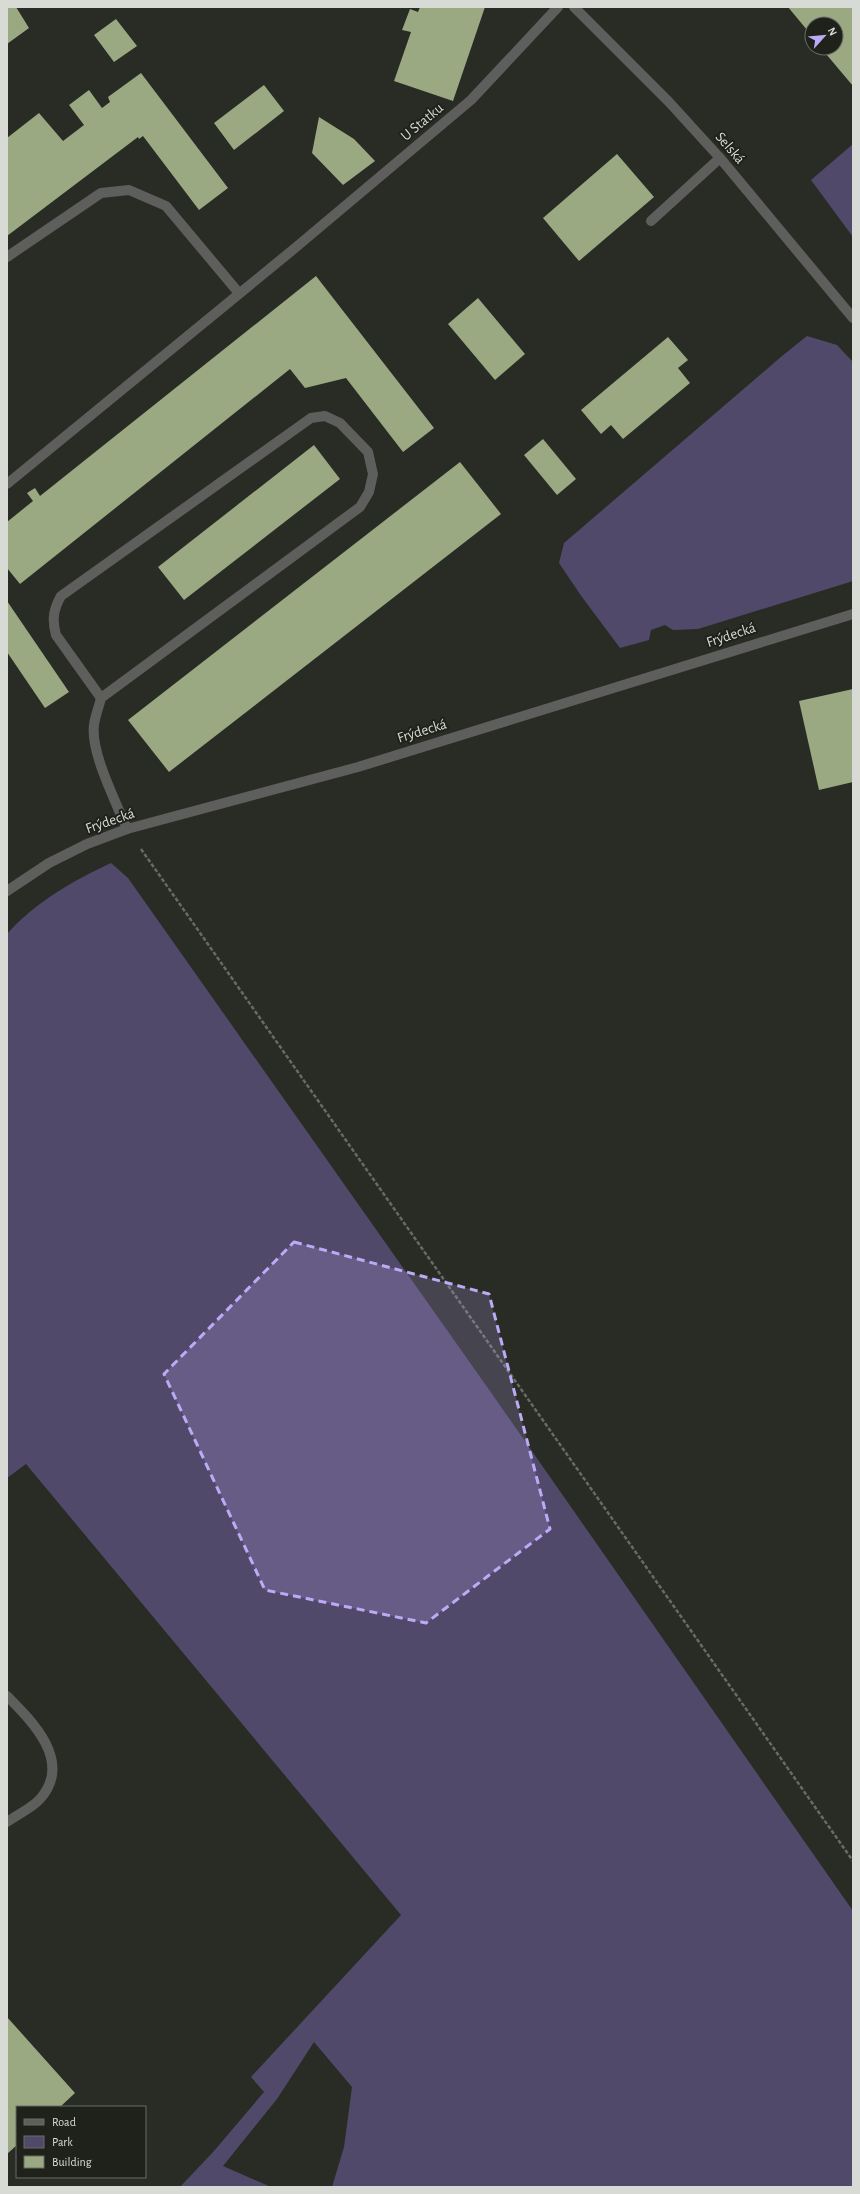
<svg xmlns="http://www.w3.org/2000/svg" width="860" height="2194" viewBox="0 0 860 2194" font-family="'Alegreya Sans',sans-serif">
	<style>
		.green { fill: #51496a }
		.building { fill: #9aa982 }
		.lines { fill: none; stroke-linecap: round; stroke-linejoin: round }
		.path { stroke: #686a64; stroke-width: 2.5; stroke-dasharray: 4 2; stroke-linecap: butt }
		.minor { stroke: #5e5f5c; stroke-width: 10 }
		.marked { fill: #bcaaf6; fill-opacity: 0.2; stroke: #bcaaf6; stroke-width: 3; stroke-dasharray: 8 5; stroke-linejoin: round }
		.labels { text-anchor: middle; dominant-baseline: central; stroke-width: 4; stroke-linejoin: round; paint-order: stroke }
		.street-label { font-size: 15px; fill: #d8dad6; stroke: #1f221b }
	</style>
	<rect width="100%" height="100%" fill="#292b25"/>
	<!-- green -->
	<g class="green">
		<polygon points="853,144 853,237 811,180"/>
		<polygon points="807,336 837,345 853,362 853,581 698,629 673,630 665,625 651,630 649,640 620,648 582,597 559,563 564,543 782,356"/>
		<path d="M111,863L128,878L490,1391L853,1911V2187H332L344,2147L352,2087L314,2042L277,2099L223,2166L271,2187H180L214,2151L264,2092L251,2077L401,1915L26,1464L7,1478V934C34,903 74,880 111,863Z"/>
	</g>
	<!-- building -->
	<g class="building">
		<polygon points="7,7 16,7 29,28 7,44"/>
		<polygon points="420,7 485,7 453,101 394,81 411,32 402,30 410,9 418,12"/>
		<polygon points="788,7 853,7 853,86 821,48 836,48 836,24 812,24 812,36"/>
		<polygon points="116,19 137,46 114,62 94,35"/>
		<polygon points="141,73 228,188 199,210 143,136 139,139 138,137 7,236 7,138 39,113 63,141 84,125 69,105 89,90 102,108 110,102 108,97"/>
		<polygon points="264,85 284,111 234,150 214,123"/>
		<polygon points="319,117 354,139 375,161 343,185 312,153"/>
		<polygon points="617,154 654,197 579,261 543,218"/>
		<polygon points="316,276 434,428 403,452 346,378 305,388 290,369 20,584 7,568 7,522 33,501 27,493 35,488 40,496"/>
		<polygon points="478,298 525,354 495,380 448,324"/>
		<polygon points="668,337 688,360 678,368 690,383 623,439 611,425 601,434 581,410"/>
		<polygon points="543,439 576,479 557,495 524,455"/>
		<polygon points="314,445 340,479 184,600 158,567"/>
		<polygon points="460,462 501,514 169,772 128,720"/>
		<polygon points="7,601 69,692 45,708 7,652"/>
		<polygon points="853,689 853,782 819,790 799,701"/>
		<polygon points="7,2017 75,2093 60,2107 17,2107 17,2145 7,2154"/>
	</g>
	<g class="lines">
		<!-- path -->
		<polyline class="path" points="141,849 853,1861"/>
		<!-- minor -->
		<g class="minor">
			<polyline points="574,7 669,102 720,158 853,318"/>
			<polyline points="651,221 720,158"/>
			<polyline points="7,257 101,193 129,190 166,206 238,292"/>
			<polyline points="7,484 295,248 471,100 558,7"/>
			<path d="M101,698L56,635C52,620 53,610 61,596L311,418L325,416L340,423L368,452L373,474L369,492L360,507L101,698C99,707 95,716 94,725C90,752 117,804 127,829"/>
			<polyline points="7,891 49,863 87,844 127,829 358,767 853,614"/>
			<path d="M7,1696C33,1722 73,1762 40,1799C32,1808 17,1815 7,1822"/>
		</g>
	</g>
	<!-- marked area -->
	<path class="marked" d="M294,1242L489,1294L550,1529L426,1623L265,1590L164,1374Z"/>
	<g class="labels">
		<!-- street labels -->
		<g class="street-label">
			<text transform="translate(422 122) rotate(-40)">U Statku</text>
			<text transform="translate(730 148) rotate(49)">Selská</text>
			<text transform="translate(731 635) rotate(-18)">Frýdecká</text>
			<text transform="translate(422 731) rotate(-17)">Frýdecká</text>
			<text transform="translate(110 821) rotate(-19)">Frýdecká</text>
		</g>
	</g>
	<!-- border -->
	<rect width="860" height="2194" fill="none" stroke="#d8dad6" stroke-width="16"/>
	<!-- legend -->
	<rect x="16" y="2106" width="130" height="72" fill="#1f221b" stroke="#696c66"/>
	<rect x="24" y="2119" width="20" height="6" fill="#5e5f5c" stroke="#696c66"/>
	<text x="52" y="2126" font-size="12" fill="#d8dad6">Road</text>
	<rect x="24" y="2136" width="20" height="12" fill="#51496a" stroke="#696c66"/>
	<text x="52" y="2146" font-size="12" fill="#d8dad6">Park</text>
	<rect x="24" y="2156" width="20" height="12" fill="#9aa982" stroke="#696c66"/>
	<text x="52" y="2166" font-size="12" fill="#d8dad6">Building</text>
	<!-- north arrow -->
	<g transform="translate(824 36) rotate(63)"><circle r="19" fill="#1f221b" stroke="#696c66"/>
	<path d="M0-3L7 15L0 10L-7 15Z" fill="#bcaaf6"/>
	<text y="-6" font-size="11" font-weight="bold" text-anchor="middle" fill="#d8dad6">N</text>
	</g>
</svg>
